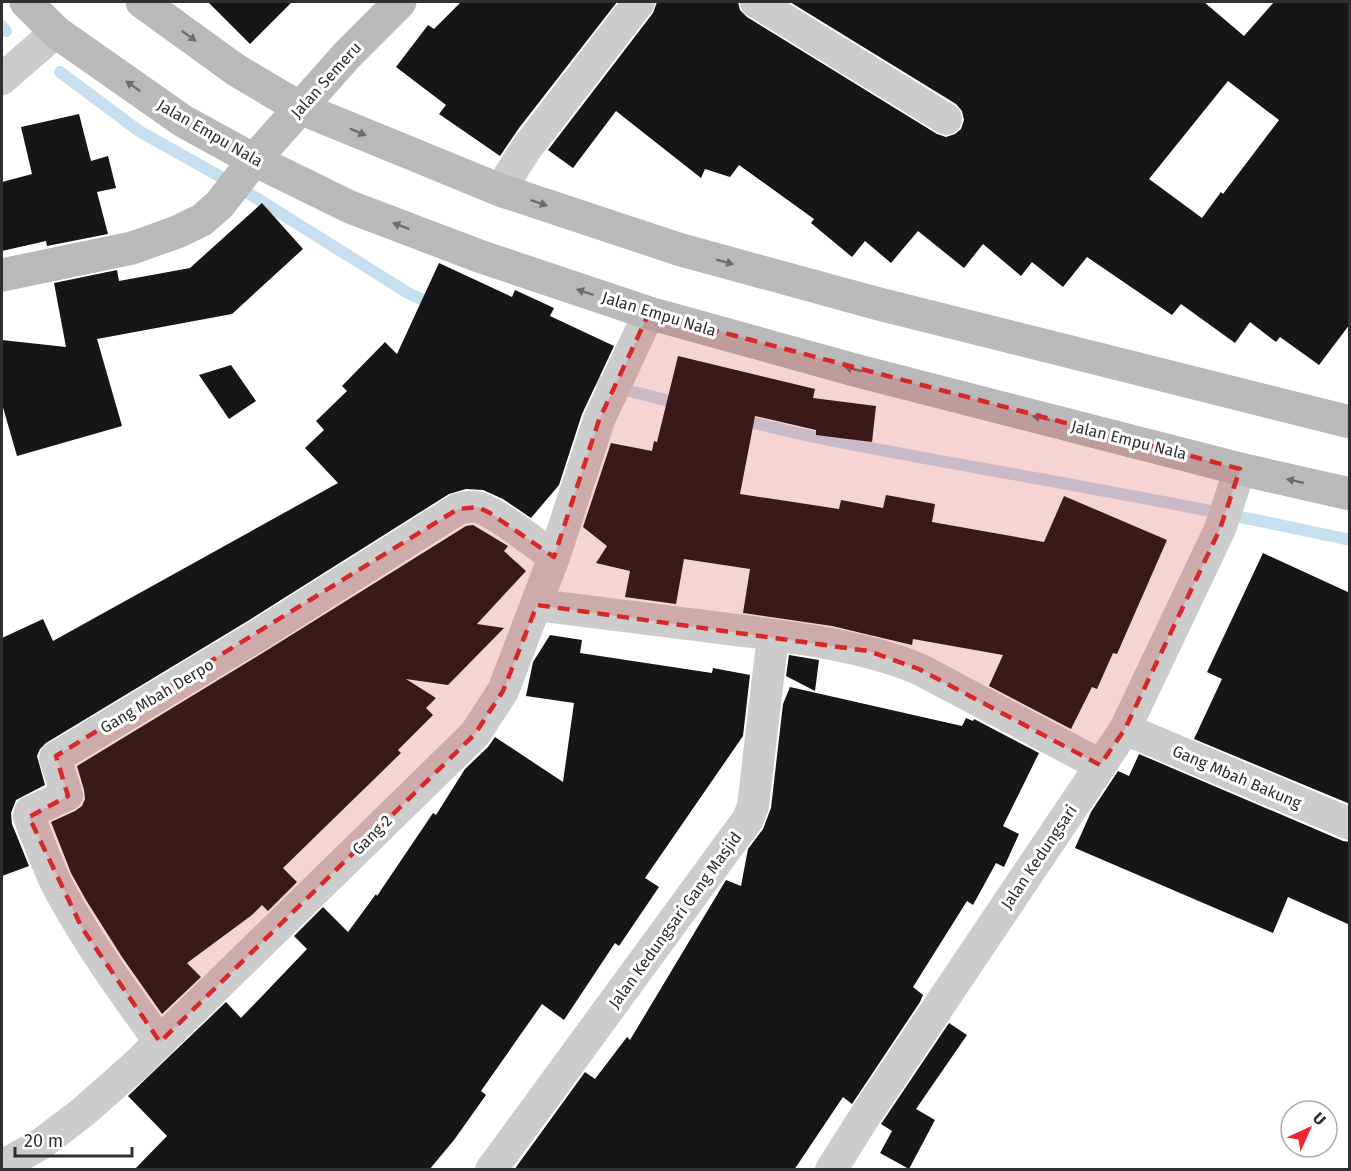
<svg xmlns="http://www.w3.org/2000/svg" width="1351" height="1171" viewBox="0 0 1351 1171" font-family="'Fira Sans',sans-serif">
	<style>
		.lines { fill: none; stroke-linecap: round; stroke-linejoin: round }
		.stream { stroke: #c7deee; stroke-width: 12 }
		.building { fill: #161616; fill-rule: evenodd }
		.street { stroke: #ccc; stroke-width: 32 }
		.secondary { stroke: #b9b9b9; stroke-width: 33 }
		.oneway { fill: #6d6d6d }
		.marked { fill: #d62828; fill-opacity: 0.2; stroke: #d62828; stroke-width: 4.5; stroke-dasharray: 12 8; stroke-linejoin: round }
		.labels { text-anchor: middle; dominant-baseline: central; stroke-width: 6; stroke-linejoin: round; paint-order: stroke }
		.street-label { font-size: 16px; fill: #2f2f2f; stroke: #fff }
	</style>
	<rect width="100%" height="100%" fill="#fff"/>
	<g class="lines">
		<!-- stream -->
		<g class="stream">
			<polyline points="2,26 6,31"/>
			<polyline points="60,72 139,131 237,186 408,293 437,306"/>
			<polyline points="583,374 607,385 681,404"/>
			<path d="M739,419C817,440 899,453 979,468C1103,490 1227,513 1350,540"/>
		</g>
	</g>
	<!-- building -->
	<g class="building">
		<polygon points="208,2 292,2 250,44"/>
		<polygon points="461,2 617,2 519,128 500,156 439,114 446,105 396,67 428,25 434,29"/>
		<path d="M657,2H738L740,10L747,17L937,134L946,137L955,134L961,129L964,120L962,111L956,104L790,2H1204L1244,36L1274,2H1350V324L1319,365L1280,337L1276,342L1250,322L1235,343L1181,304L1172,315L1087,257L1063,287L1032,262L1021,276L983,244L964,268L918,231L891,263L865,241L852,257L811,223L814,219L739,165L730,177L705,169L701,178L616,111L573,168L548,150L653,13ZM1228,81L1279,120L1223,194L1221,192L1202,218L1149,179Z"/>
		<polygon points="79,114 91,161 108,156 116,188 97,192 108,234 47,246 46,241 2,251 2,182 32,174 21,127"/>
		<polygon points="262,203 303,249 232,314 97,339 122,426 17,456 2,404 2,340 66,347 54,283 117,270 119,281 190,268"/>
		<polygon points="439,263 512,297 515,290 554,308 550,316 614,346 582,414 559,485 531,518 503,499 483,490 466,489 449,494 251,619 46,743 40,749 37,756 45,785 16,800 11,813 12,824 29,866 2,876 2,638 43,619 53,641 338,483 305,448 324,430 316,421 347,391 342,386 385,342 397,354"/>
		<polygon points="678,356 815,389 813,398 876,406 872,442 816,435 816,430 755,416 740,494 839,509 841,500 883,508 886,495 935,504 932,522 1044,542 1064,496 1167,540 1117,654 1113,653 1097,689 1092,687 1071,729 989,686 1003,655 913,639 912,645 832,626 743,613 750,569 684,559 676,604 625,597 630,571 596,563 607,546 583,527 611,443 652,451 654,441 657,442"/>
		<polygon points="231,365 256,401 229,419 199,375"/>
		<polygon points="473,525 508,546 504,551 526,571 477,624 504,628 448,685 406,679 436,698 426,708 433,715 398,750 401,753 283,868 297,882 268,911 262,905 252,915 187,963 201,977 162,1014 122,957 86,900 71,873 51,822 75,811 82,806 85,799 84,790 77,766 269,649 466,526"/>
		<polygon points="1263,553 1350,593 1350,804 1194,739 1222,679 1207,672"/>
		<polygon points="550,635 582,640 580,653 712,673 713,668 750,675 743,736 645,878 659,887 619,946 615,943 564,1020 542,1004 481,1091 486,1095 454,1140 429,1170 134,1170 167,1136 128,1096 226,1002 241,1018 307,949 294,936 323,907 348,932 376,894 377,896 433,813 436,815 465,769 488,747 495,737 563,782 574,703 526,696 533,662"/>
		<polygon points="789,655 819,660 815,691 786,676"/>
		<polygon points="790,687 962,726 966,718 973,721 974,719 1039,753 1003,826 1019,834 1004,867 996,863 973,905 967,901 913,987 923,995 920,1002 852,1104 843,1097 794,1170 514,1170 585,1072 595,1079 627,1037 630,1040 726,880 741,886 748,849 763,829 771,808 783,704"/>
		<polygon points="1139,754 1343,841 1350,842 1350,925 1288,897 1273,933 1075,848 1091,812 1118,771 1129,776"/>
		<polygon points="949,1023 967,1035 916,1109 935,1120 909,1169 880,1153 892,1131 881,1124"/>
	</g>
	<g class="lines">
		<!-- street -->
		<g class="street">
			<polyline points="756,2 946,119"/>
			<polyline points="2,79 56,32"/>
			<polyline points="500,190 526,149 639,2"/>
			<path d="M537,605C603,613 670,622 736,630C797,638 861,645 919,669L1100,765"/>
			<polyline points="1125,729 1350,824"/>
			<path d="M160,1042C124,993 88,943 59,889C47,866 39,841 29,817L30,812L67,795L55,758L260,634L458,509C464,507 470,506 477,507C495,511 537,545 554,557"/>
			<polyline points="2,1166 41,1144 83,1112 135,1066 475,734 503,691 554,557 599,420 649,313"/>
			<polyline points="491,1170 748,819 753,806 773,635"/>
			<polyline points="831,1170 865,1116 1125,729 1220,529 1240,469"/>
		</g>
		<!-- secondary -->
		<g class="secondary">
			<polyline points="26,2 56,32 183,121 254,160 350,207 479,256 649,313 862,372 1240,469 1350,494"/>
			<polyline points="142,2 236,70 300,108 500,190 678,249 879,304 1350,422"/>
			<polyline points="2,275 132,248 177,232 202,220 220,204 254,160 347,55 400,2"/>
		</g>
	</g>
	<!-- one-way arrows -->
	<defs><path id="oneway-solid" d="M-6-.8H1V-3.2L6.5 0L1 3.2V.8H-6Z" transform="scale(1.5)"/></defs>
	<g class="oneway">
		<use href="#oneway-solid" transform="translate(189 36) rotate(36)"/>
		<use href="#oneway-solid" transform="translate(133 86) rotate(-145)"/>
		<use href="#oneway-solid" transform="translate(358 132) rotate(23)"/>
		<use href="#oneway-solid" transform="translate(539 203) rotate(18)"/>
		<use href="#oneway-solid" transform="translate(401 226) rotate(-159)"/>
		<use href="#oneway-solid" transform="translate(725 262) rotate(15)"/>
		<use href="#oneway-solid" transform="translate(585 292) rotate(-162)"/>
		<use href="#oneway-solid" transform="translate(853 369) rotate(-165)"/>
		<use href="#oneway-solid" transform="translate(1041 418) rotate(-166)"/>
		<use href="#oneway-solid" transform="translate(1295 481) rotate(-167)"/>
	</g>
	<!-- marked area -->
	<path class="marked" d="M649,313L1240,469L1220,529L1125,729L1100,765L919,669L868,651L537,605L503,691L475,734L160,1042L82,928L29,817L68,796L56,756L458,509L478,507L490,513L554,557L599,420Z"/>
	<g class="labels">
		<!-- street labels -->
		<g class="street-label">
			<text transform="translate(326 80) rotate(-48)">Jalan Semeru</text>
			<text transform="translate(210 133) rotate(30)">Jalan Empu Nala</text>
			<text transform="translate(659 314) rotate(17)">Jalan Empu Nala</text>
			<text transform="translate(1129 440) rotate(14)">Jalan Empu Nala</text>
			<text transform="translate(157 696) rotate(-31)">Gang Mbah Derpo</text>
			<text transform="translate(1237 777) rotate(23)">Gang Mbah Bakung</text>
			<text transform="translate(372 835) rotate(-45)">Gang 2</text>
			<text transform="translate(1039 857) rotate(-56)">Jalan Kedungsari</text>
			<text transform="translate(675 920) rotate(-54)">Jalan Kedungsari Gang Masjid</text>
		</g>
	</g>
	<!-- border -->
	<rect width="1351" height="1171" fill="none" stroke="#2f2f2f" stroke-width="6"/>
	<!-- north arrow -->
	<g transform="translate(1309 1129) rotate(45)"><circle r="28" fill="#ffffff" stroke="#acacac" stroke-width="1.5"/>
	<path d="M0-4.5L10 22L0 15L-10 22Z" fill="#f02634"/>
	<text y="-9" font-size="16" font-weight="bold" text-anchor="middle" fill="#2f2f2f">U</text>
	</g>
	<!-- scale -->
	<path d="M15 1147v9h117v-9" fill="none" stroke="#2f2f2f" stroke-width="3"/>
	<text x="24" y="1147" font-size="18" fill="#2f2f2f" stroke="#ffffff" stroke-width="4.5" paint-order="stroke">20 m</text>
</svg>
